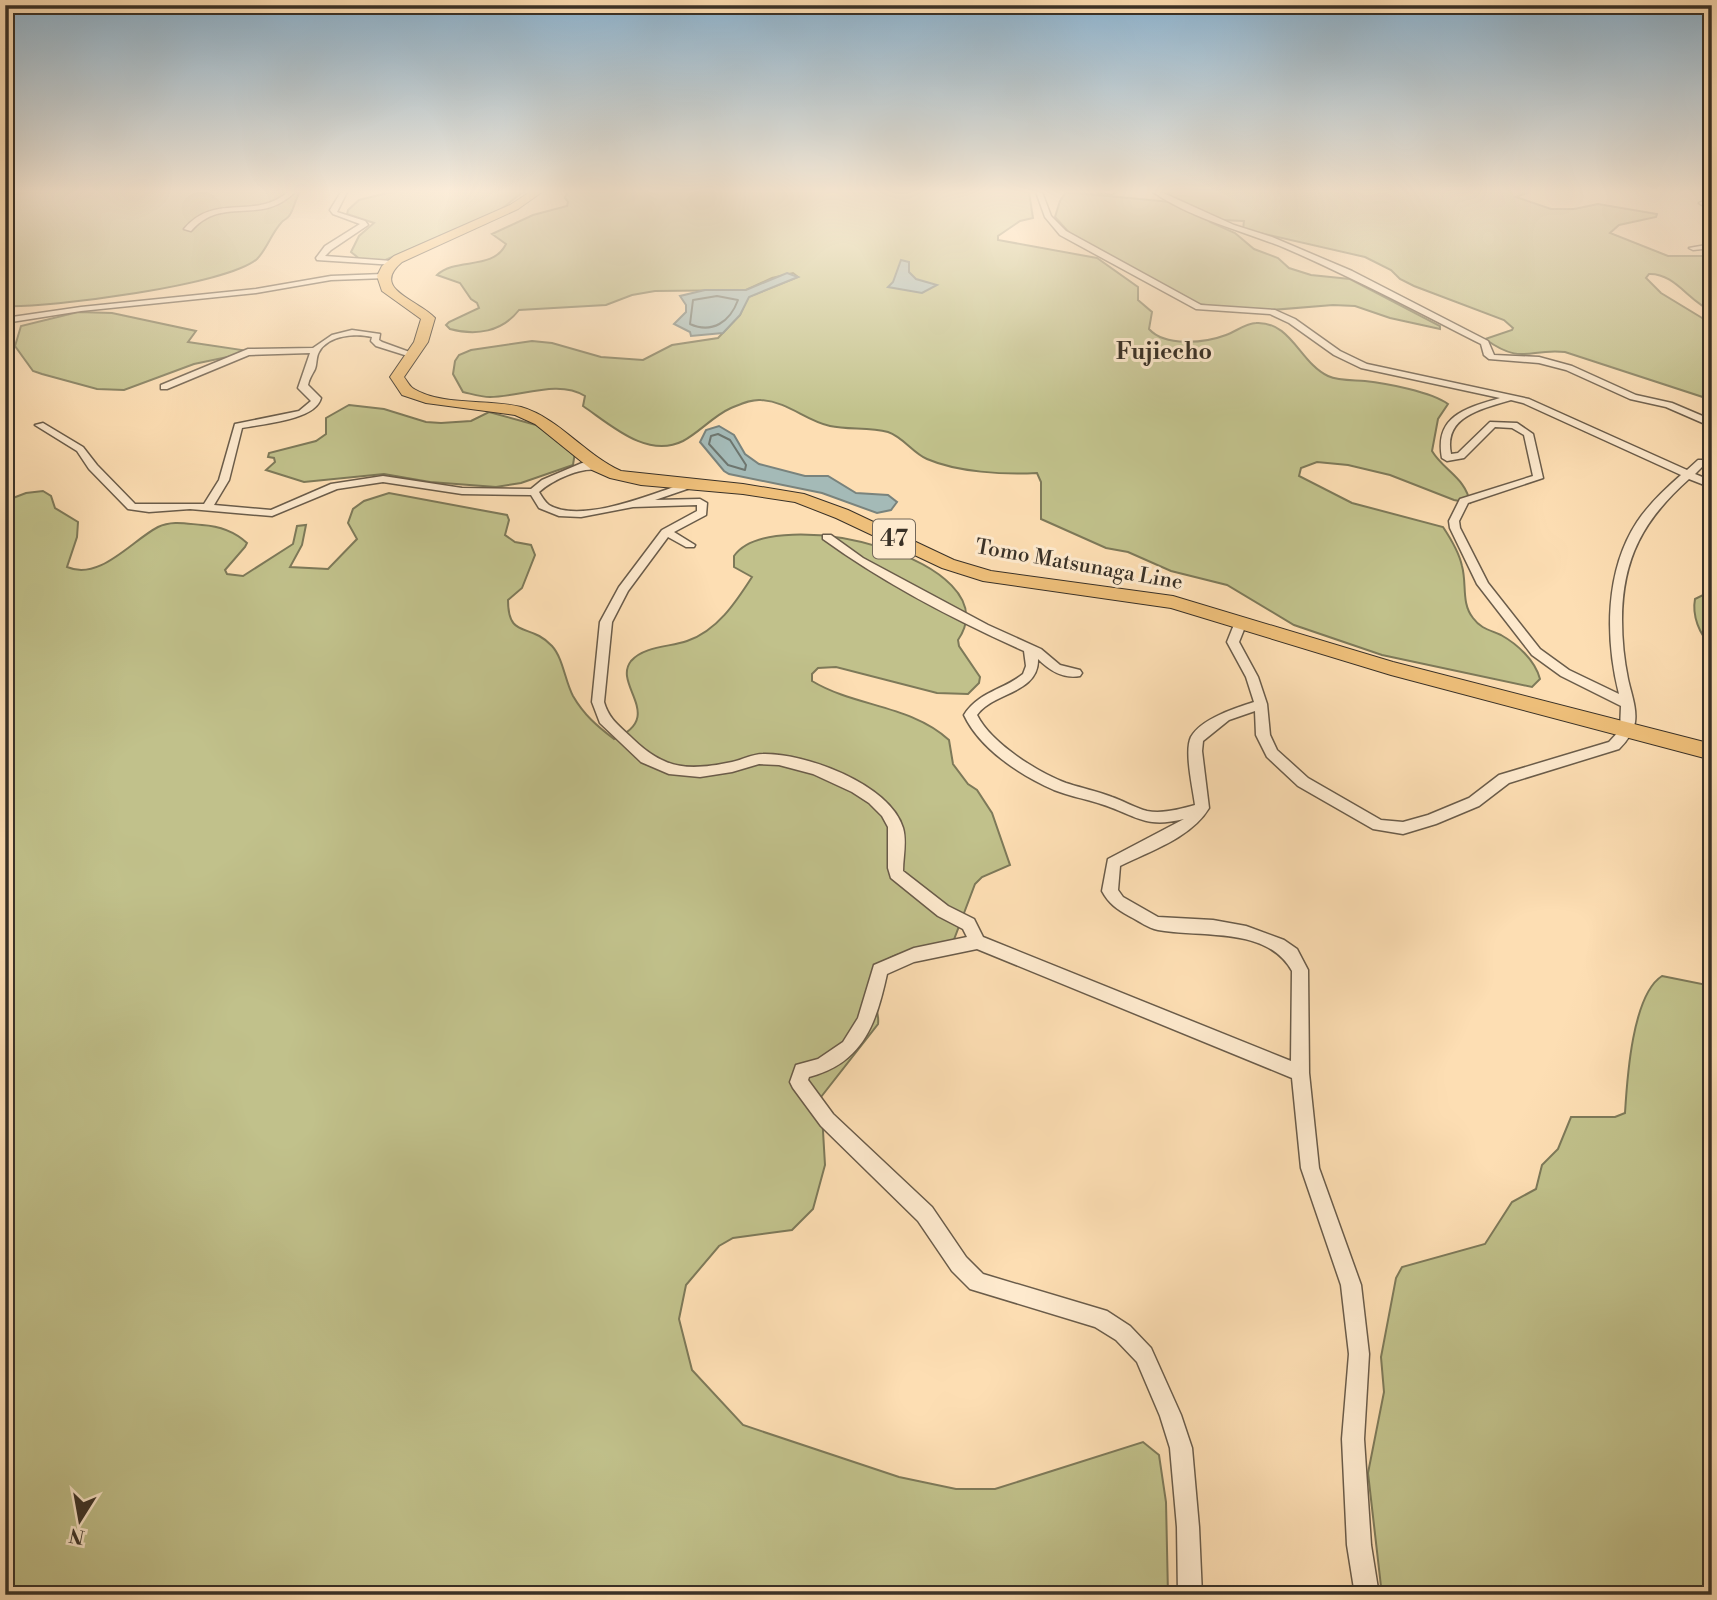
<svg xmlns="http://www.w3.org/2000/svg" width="1717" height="1600" viewBox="0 0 1717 1600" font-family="'Libre Bodoni',serif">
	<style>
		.green { fill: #c1c18b; stroke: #7d7959; stroke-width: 2 }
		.water { fill: #a4bab7; stroke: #79837d; stroke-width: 2 }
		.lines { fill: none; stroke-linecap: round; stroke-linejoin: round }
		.shore { stroke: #6e766f; stroke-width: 2 }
		.minor-casing { stroke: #6a5c4a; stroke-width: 3 }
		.primary-casing { stroke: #393127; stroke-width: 2 }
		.minor { fill: #feeace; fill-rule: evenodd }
		.primary { fill: #eebf7a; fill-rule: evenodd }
		.labels { text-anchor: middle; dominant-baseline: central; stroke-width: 6; stroke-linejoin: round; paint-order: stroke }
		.far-street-label { font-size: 21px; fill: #393127; stroke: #feeace }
		.far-quarter-label { font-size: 23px; font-weight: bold; fill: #393127; stroke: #feeace }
		.shield { fill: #feeace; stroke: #746859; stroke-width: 2 }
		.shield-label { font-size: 23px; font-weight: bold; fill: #393127 }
	</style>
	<rect width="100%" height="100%" fill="#fddeb3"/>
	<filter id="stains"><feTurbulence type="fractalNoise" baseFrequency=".00286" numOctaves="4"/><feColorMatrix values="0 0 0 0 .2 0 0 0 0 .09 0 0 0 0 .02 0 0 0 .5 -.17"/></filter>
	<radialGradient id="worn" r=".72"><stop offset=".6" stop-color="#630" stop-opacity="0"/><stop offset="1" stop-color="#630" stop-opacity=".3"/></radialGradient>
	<!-- green -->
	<g class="green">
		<path d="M26,192H300C295,199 294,210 289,216C287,219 283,220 281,223C271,234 267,249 257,259C227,285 49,308 5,306V196Z"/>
		<polygon points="391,192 523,192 500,210 383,261 361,260 351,252 359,236 374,223 347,214 348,210 359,200"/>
		<path d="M567,192H1029L1033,218L1020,221L998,236V240L1097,258L1138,287V300L1152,312L1149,329C1165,347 1205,343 1226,335C1235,332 1246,323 1256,323C1291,321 1300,363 1328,376C1339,381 1353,380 1365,381C1385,383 1432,392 1448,404L1438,419L1432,451C1444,471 1466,478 1470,503L1454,500L1390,475L1348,465L1317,462L1301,468L1299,476L1352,503L1443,527C1451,539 1459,552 1462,566C1467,584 1461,603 1473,618C1481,629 1490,630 1501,635C1517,644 1535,660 1540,679L1532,687L1382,655L1294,625L1227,585L1171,571L1128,552L1106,548L1041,519V482L1037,473C1004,475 957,472 927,459C913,453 903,437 888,432C869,427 848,430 830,426C804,420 789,402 761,400C751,399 741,404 731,408C713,416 700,432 683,441C647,459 611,425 583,406L585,396C558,379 520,397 490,397C481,397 472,394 463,392L453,374L455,361L459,355L471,350L532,341L552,343L601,357L643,360L672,345L718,338L740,315L748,297L798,277L793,273L772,278L746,290L655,291L632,295L606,305L519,310C502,332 476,336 450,329L446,325L449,322L479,308L477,303L471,299L460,283L437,275C456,257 493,271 506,244L492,234L533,215L567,206L568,202L565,198Z"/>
		<polygon points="1066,192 1171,202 1194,209 1210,222 1235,233 1254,249 1278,258 1289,268 1311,275 1350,279 1440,326 1440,329 1390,318 1355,306 1333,305 1247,312 1188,302 1073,237 1055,217 1060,201"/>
		<path d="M1163,192H1529L1516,197L1551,209H1574L1598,204L1657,214L1656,217L1619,225L1610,233L1668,256H1712V311C1689,302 1675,273 1649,274L1646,278L1661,293L1712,324V400L1565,352C1528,348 1523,366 1485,339L1512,330L1513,328L1504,320L1414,286L1400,279L1391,270L1365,257L1243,229L1244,221L1222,220Z"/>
		<polygon points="78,312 112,313 196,331 188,342 242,350 242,354 194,364 124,390 97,389 42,374 33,371 15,346 21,326"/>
		<polygon points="349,405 384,409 426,422 441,423 471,421 489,412 536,425 575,452 573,465 521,483 496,487 430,482 384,474 304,482 266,470 275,462 274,458 268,457 269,453 316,441 326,434 326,418"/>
		<path d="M43,491L51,496L55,508L78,522L77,537L67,567C100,581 131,541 158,527C172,520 188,524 202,525C219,526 234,531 247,543L245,547L225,570L227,574L243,576L293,544L297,526L306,525L302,545L290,567L328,569L357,539L348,523L353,509L364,501L389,493L507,515L509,520L505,535L515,542L531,545L535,555L522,588L508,600C508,640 530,622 552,646C563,658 565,681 573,696C584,715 597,726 614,739C667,717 612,685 631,661C644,646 670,647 687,641C717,631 736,602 752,577L734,567V556C772,501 1013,560 958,640L959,646L980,677L979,683L968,694L937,693L836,667L818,668L812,674V681C855,707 911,705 949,740L953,764L968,784L977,790L992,813L1010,865L982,877L975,884L950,950C922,951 876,946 872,986C871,998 880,1010 878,1024L821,1097L825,1165L813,1209L792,1230L733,1238L719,1246L686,1285L679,1319L692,1370L743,1425L899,1477L956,1489H995L1143,1442L1159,1455L1166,1502L1168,1595H5V501L26,493Z"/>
		<path d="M1705,594L1712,596V646C1699,635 1692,615 1695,599Z"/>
		<path d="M1662,976L1712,986V1595H1382L1368,1473L1384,1392L1381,1357L1396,1278L1402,1267L1485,1244L1512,1202L1536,1189L1542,1165L1558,1149L1571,1117H1615L1625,1113C1627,1080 1632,995 1662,976Z"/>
	</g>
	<!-- water -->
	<g class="water">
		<polygon points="901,260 909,262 909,272 916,279 937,285 922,293 888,287 893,282"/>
		<polygon points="787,273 798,277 749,297 740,315 723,333 691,336 690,332 674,324 686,312 686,305 680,296 705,290 746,290"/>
		<polygon points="719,426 734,435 745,454 759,464 805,476 828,476 856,493 888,495 897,502 891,510 877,513 822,493 729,474 724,471 700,442 706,430"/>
	</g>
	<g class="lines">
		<!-- shore -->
		<g class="shore">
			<path d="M717,296L738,300C730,322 712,334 690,324L693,300Z"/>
			<polygon points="718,434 730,440 746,465 745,470 728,465 709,444 711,436"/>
		</g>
		<!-- minor casing -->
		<g class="minor-casing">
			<g id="minor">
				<path d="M288,192H295C260,227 223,194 191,231L184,229C215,192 254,221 288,192Z"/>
				<polygon points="341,192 347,192 337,212 365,221 368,225 331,250 325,256 392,261 395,261 395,265 317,260 316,258 325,246 360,224 333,214 330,210"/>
				<path d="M1036,192H1042L1051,216L1066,231L1201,305L1275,310L1295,319L1340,351L1367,364L1529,399L1687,470L1698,460H1712V466L1704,465L1695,474L1712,481V488L1689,479C1644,519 1622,558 1622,620C1622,640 1624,660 1628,679C1631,693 1637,708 1635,722C1633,733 1626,742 1619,749L1509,783L1479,806L1436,824L1403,834L1373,829L1298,786L1267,757L1256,735L1255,711L1229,720L1203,741L1202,751L1209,808C1191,838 1150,851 1120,866L1118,890L1123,897L1158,917L1213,920L1246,926L1284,940L1297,949L1308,970L1309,1073L1319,1168L1361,1285L1369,1354L1364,1439L1371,1545L1379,1595H1355L1347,1545L1342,1439L1349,1354L1341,1285L1301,1168L1292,1078L977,949L914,962L887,974C876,1024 863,1063 809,1077L808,1080L833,1114L932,1207L966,1257L983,1274L1107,1311L1130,1326L1151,1348L1181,1415L1192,1448L1199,1527L1202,1595H1178L1177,1527L1170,1448L1160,1416L1137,1362L1116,1340L1095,1327L970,1289L952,1271L918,1221L821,1126L793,1088L790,1082L796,1065L818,1059L843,1042L858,1018L874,965L914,948L967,937L963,929L938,916L891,878L888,868V827L882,816L869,803L852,792L813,774L779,765L759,764L732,772L700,777L669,774L641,762L600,723L592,702L600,622L619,587L662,530L697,511V505L633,507L581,517L559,516L539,508L531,495L462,494L383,482L337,489L272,516L190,509L149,512L128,509L89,469L77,451L35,425L43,423L83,447L97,465L135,504H204L219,480L235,424L299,411L311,401L298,388L310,353L249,355L167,389H161V385L248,349L313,348L332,335L352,330L380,334L379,340L382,342L415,354L411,357L376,346L371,341L372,337C356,333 328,335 319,352C316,357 317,364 315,369C312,375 309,379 308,385L321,398C316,420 262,424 242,428L229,480L214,505L271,510L331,484L383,476L462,488L531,489L542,480L582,463L598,464L603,467L598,470C580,467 553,480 539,492C542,497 545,502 549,505C581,524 653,494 685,483H693V487L655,500L700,499L707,503L706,515L674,532L695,545L694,547H686L668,537L628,591L612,622L604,702C609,720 621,727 633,739C665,770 689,771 732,762C742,760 752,754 763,754C805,753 890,784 903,828C907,842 903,857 903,871L948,906L974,919L983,937L1291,1061L1292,971C1267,926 1201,938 1158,930C1148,928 1139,921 1129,916C1117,909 1109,904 1102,891L1108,859L1184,819C1144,829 1136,815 1101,804C1086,799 1069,796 1054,790C1020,775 980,749 964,715C978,692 1003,690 1023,674L1026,666L1024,651C955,620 885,584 823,539V535H831L863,558L988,625L1041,649L1060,665L1080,670L1082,673L1080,676C1063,679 1050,671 1038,659C1039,694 993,692 977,715C991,743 1037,772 1066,783C1081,788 1097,791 1112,797C1124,801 1135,808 1147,811C1163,814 1180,809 1195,805C1193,789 1184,751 1191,737C1201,719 1235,708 1254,702L1246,677L1227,642L1235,622L1241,618L1247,622L1239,642L1258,677L1267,704L1270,735L1277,750L1308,778L1381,820L1403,822L1428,815L1469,798L1499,775L1609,742L1620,730L1621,706L1561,676L1532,655L1477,584L1450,528L1449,521L1460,499L1533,476L1524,435L1512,428L1495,427L1464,458L1447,461L1442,458C1434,416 1466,408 1500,398L1361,368L1334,355L1289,323L1270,314L1196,309L1060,235L1045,217ZM1511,400L1523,403L1681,475C1665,489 1649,504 1637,522C1605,571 1605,638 1619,694L1569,670L1540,649L1488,583L1460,528L1459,521L1468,503L1543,478L1533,434L1517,423L1490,422L1458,453L1451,454C1443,416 1482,409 1511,400Z"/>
				<polygon points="1098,192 1115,192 1112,194"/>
				<path d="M1153,192H1161L1234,225L1272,237L1352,271L1488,341L1494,355L1539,357L1572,366L1636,395L1672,403L1712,420V427L1666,407L1630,399L1566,370L1539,363L1489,359L1484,355L1481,344C1416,311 1352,277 1285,248C1243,231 1190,218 1153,192Z"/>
				<polygon points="1712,197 1712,201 1702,205 1699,203"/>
				<polygon points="1712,244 1712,248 1693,250 1689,248"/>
				<polygon points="383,274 387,276 386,278 331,280 256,293 81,311 5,323 5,318 81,307 256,289 331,276"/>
			</g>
		</g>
		<!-- primary casing -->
		<g class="primary-casing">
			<path id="primary" d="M530,192H542L518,209L402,262C370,289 417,299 435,318L428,342L404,377C407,381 410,387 414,389C442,406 490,399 521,407C559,418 585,455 621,471L743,484L804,494L848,510L954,560L991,571L1173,596L1393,662L1712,744V760L1391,675L1171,608L983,581L942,568L836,518L795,502L743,494L641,485L610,478L592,470L535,424L515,415L426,403L402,395L390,377L414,342L421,319L382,291L377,276L382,266L394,256L510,205Z"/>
		</g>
		<!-- minor -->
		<use href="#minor" class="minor"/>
		<!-- primary -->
		<use href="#primary" class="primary"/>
	</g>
	<!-- sky -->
	<linearGradient id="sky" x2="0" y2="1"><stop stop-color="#8db6d4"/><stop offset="0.46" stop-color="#fef0dd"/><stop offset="1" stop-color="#fef0dd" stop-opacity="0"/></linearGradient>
	<rect width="1717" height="416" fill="url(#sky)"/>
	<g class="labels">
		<!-- far-street labels -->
		<g class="far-street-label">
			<text transform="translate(1079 565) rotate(10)">Tomo Matsunaga Line</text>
		</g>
		<!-- far-quarter labels -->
		<g class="far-quarter-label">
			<text x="1164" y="352">Fujiecho</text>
		</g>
		<!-- shield labels -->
		<rect class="shield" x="873" y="519.5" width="42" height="39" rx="5"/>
		<g class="shield-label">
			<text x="894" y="539">47</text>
		</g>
	</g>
	<!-- margin -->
	<rect width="1717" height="1600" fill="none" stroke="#fddeb3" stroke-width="28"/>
	<rect x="7" y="7" width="1703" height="1586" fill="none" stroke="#393127" stroke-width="3.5"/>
	<rect x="14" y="14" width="1689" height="1572" fill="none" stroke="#393127" stroke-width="2"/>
	<!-- north arrow -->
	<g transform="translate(80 1520) rotate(191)" stroke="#feeace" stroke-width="5" paint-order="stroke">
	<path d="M0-5L12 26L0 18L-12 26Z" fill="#393127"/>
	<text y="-10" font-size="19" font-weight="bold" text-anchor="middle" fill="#393127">N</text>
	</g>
	<rect width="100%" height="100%" filter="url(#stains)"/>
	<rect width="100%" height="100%" fill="url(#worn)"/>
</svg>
